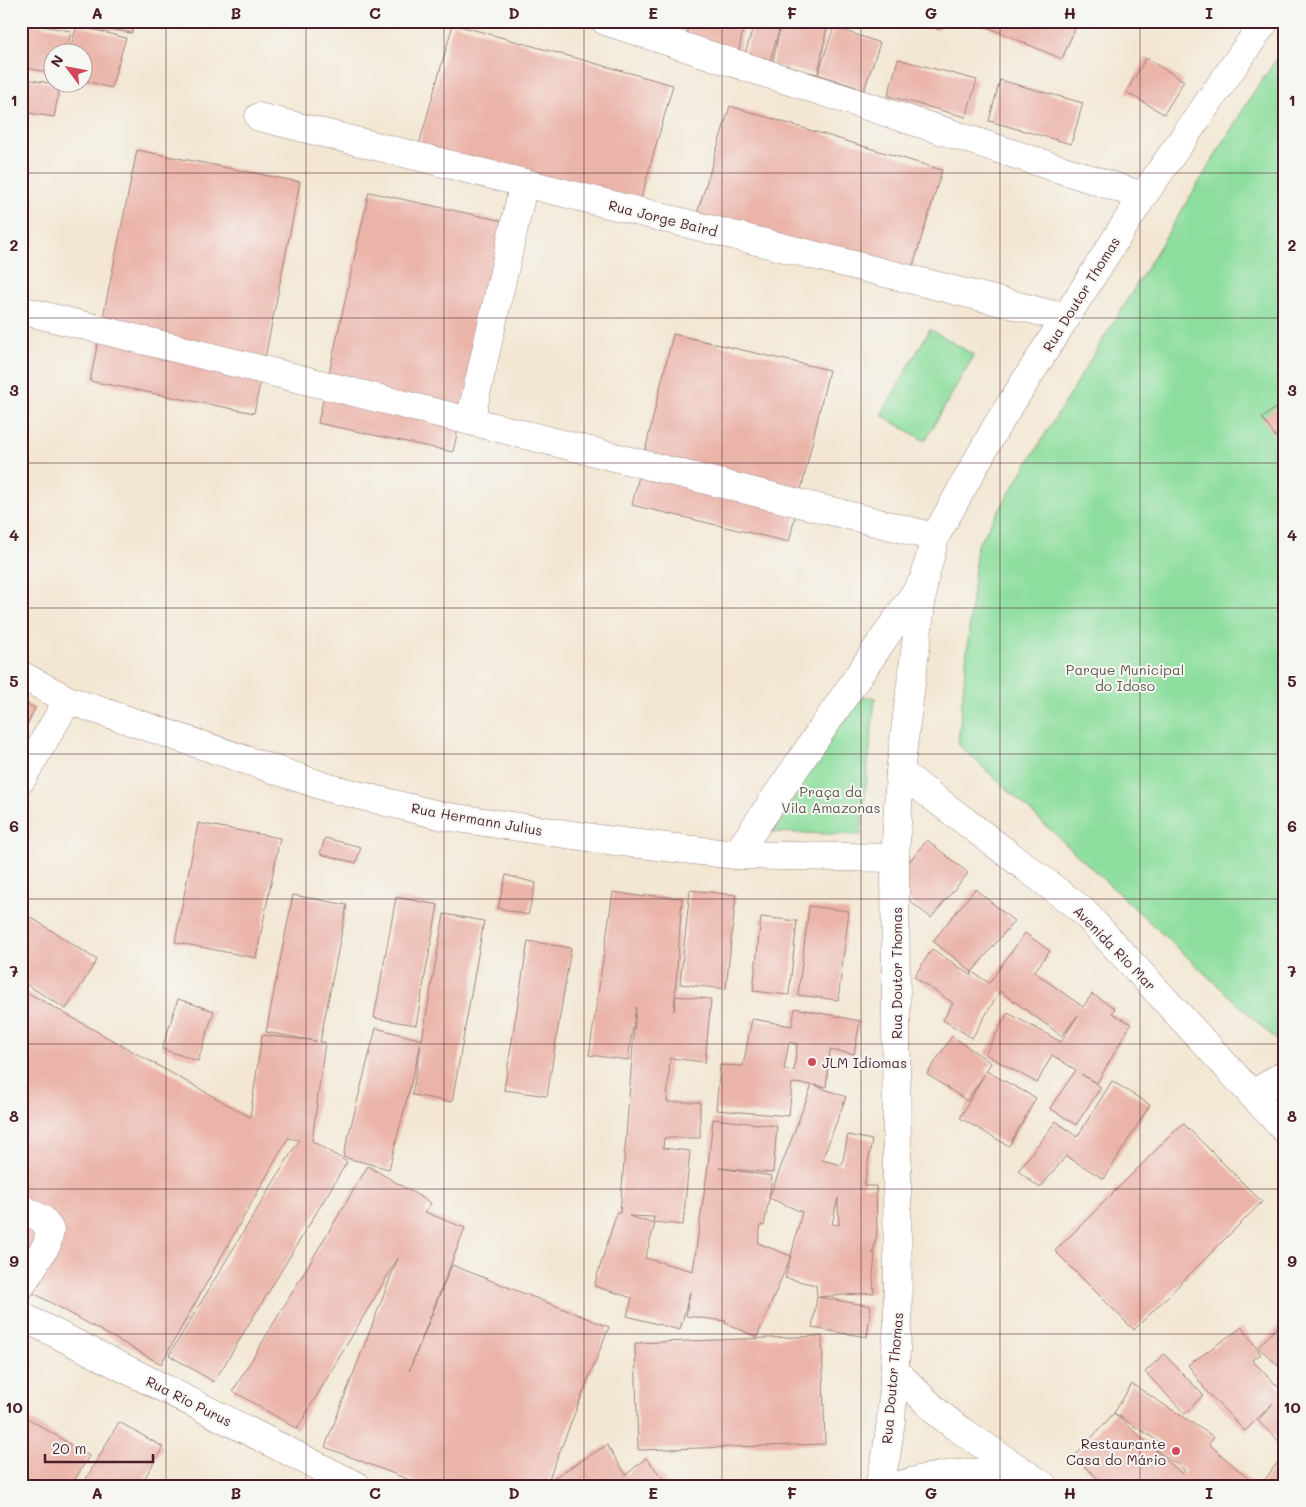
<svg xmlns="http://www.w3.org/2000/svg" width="1306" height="1507" viewBox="0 0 1306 1507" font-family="Mali,sans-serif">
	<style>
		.green { fill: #8dde9e; stroke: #6c7e64 }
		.building { fill: #ebb4a9; fill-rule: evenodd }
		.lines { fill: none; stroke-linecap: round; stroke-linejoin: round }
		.minor-casing { stroke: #9e837f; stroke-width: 29 }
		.minor { stroke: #fff; stroke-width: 28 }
		.grid { fill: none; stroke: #4a1f2b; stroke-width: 1; stroke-opacity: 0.55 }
		.poi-dot { fill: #d1495b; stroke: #f6f6f2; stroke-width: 2 }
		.labels { text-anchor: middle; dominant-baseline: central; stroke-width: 4; stroke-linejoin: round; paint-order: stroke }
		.street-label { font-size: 14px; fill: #4a1f2b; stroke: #f6f6f2 }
		.park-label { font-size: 14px; fill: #5e584e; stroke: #f6f6f2 }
		.poi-label { font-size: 14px; fill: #4a1f2b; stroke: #f6f6f2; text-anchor: start }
		.neatline { fill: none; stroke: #4a1f2b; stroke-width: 2 }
		.grid-label { font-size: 16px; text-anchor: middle; font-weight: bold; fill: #4a1f2b }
	</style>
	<rect width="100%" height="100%" fill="#f6f6f2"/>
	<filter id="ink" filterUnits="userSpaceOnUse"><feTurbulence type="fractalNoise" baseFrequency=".02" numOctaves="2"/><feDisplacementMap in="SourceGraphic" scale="10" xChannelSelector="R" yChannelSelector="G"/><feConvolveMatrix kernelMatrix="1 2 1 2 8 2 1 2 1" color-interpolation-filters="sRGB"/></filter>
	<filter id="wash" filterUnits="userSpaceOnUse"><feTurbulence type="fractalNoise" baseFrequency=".0096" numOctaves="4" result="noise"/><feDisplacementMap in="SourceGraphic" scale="20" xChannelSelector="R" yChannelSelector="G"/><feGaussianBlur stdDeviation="1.12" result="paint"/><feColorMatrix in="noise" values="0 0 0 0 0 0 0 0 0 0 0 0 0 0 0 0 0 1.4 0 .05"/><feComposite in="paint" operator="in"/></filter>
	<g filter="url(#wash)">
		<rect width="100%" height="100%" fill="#f3e7d3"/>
		<!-- green -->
		<g class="green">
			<polygon points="1285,47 1285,1048 958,744 977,546 1257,87"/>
			<polygon points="930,329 974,355 925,441 881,415"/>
			<polygon points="856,695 875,698 861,835 772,832"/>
		</g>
		<g id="blocks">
			<!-- building -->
			<g class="building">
				<polygon points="84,21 134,21 132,33 83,25"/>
				<polygon points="690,21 728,21 744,25 738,53 685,41"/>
				<polygon points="755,21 828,21 818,74 834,27 880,43 864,90 818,74 772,65 781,24 769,64 744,57"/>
				<polygon points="918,21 943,21 939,30"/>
				<polygon points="973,21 1065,21 1076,26 1062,59"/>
				<polygon points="21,22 71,31 67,52 52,52 52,73 21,67"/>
				<polygon points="453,24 673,85 635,220 415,159"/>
				<polygon points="77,25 126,38 111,88 82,80 82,52 69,52"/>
				<polygon points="1146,58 1184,81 1164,114 1126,92"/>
				<polygon points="898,59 977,80 966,117 888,96"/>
				<polygon points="21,78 60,85 54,117 21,112"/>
				<polygon points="1000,80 1083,103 1071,144 989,121"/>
				<polygon points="730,106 942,170 905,292 693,227"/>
				<polygon points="137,150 300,182 254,413 90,381"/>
				<polygon points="369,192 503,221 453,452 318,423"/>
				<polygon points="673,334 829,370 789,542 632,505"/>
				<polygon points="1285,401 1285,450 1262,418"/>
				<polygon points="21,701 35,708 21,738"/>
				<polygon points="198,823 280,838 256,958 175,942"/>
				<polygon points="325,838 361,847 356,863 320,854"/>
				<polygon points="927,840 968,873 931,918 890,885"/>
				<polygon points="506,875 536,883 528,915 498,908"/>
				<polygon points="975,889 1014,921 972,972 933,941"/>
				<polygon points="690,890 736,895 726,989 680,984"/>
				<path d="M613,892L645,897V895L682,898L674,1011L676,996L711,999L705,1062L670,1058L667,1102H700V1138H664L663,1148L690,1151L683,1225L653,1222L654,1217L629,1216L655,1224L645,1258L693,1271L708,1166L713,1119L777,1126L773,1173L719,1168L772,1176L769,1198L812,1085L792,1083L789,1116L716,1110L720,1065L743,1066L752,1019L792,1026L795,1008L860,1021L854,1054L830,1050L826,1087L814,1085L846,1097L822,1160L842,1165L848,1135L872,1140L864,1186H876L877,1232L873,1254H875L873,1277L874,1293L817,1297L816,1285L785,1278L791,1256L802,1212L769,1198L764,1226L761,1225L758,1243L791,1256L757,1337L725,1323L726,1321L686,1316L690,1292L680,1330L627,1316L632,1298L594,1286L617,1212L620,1213L636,1007L628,1060L589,1055ZM789,1042L797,1044L794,1071L784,1070ZM838,1198L839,1225L832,1224Z"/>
				<polygon points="293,895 347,905 320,1042 325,1042 312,1141 347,1162 214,1382 169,1355 299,1140 288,1138 161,1364 21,1286 21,989 250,1117 262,1035 316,1041 266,1032"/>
				<polygon points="396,897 438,905 416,1025 374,1018"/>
				<polygon points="809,906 849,911 838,1000 798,995"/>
				<polygon points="21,911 97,960 66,1009 21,981"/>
				<polygon points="444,914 484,921 452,1102 412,1095 421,1044 389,1169 343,1157 376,1028 422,1040"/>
				<polygon points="761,917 797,921 789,995 753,991"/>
				<polygon points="1025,933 1050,951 1034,972 1083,1007 1092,994 1115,1008 1112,1013 1131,1024 1097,1083 1081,1074 1101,1087 1076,1125 1050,1108 1076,1070 1052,1055 1037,1083 985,1054 1008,1013 1061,1042 1078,1015 1062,1036 1000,991 972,1038 943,1020 953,1003 914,977 932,949 971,975 972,972 989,983"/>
				<polygon points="528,941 571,948 547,1096 504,1090"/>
				<polygon points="178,999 214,1011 198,1061 162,1049"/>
				<polygon points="952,1036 991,1063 986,1071 1036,1098 1009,1146 960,1118 984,1075 967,1101 927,1074"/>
				<polygon points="1112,1081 1150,1105 1104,1179 1066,1156 1040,1188 1018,1171 1056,1121 1077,1137"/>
				<polygon points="1183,1123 1262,1202 1134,1330 1055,1251"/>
				<polygon points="368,1166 431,1203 425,1212 465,1228 409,1371 452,1265 609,1327 546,1486 425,1486 325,1447 398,1258 297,1429 233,1391"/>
				<polygon points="817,1297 871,1306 867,1337 812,1328"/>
				<polygon points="1285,1319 1285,1372 1258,1347"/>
				<polygon points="1242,1327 1261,1354 1252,1360 1284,1393 1280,1397 1285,1401 1285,1447 1258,1421 1273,1403 1245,1431 1207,1392 1188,1365"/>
				<polygon points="822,1336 825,1444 638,1450 635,1343"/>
				<polygon points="1164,1354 1203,1395 1185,1414 1145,1372"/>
				<polygon points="1132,1384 1214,1437 1209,1444 1253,1483 1250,1486 1119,1486 1115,1482 1112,1486 1106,1486 1074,1457 1114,1413 1182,1474 1185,1470 1156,1450 1161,1443 1114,1413"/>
				<polygon points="21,1414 89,1456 71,1486 21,1486"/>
				<polygon points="119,1422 163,1447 140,1486 82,1486"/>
				<polygon points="607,1445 626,1475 646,1458 669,1486 558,1486 553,1478"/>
				<polygon points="1278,1462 1285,1466 1285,1486 1260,1486"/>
			</g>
		</g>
	</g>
	<g filter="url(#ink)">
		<use href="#blocks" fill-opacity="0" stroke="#9e837f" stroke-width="1"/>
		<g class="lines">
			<!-- minor casing -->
			<g class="minor-casing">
				<g id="minor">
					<polyline points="605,21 1143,196"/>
					<polyline points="259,117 1066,318"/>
					<polyline points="524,183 470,421 935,537"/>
					<polyline points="21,310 470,421"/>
					<polyline points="21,675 68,700 329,788 443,816 614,841 736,855 895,858"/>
					<polyline points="900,772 1082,910 1285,1130"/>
					<polyline points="21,780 68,700"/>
					<polyline points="736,855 921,584"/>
					<polyline points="1252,1095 1285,1074"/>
					<polyline points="21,1208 42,1219 50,1230 47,1244 21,1286"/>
					<polyline points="21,1316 357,1486"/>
					<polyline points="896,1372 938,1413 956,1427 1044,1486"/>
					<polyline points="879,1486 886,1457 891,1420 898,1322 895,858 900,772 924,580 935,537 996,427 1143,196 1265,21"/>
					<path d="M897,1486C941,1472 978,1472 1022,1471"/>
				</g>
			</g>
			<!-- minor -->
			<use href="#minor" class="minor"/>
		</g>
	</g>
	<!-- grid -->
	<path class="grid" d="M166,21V1486M306,21V1486M444,21V1486M584,21V1486M722,21V1486M861,21V1486M1000,21V1486M1140,21V1486M21,173H1285M21,318H1285M21,463H1285M21,608H1285M21,754H1285M21,899H1285M21,1044H1285M21,1189H1285M21,1334H1285"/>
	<!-- markers -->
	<g class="poi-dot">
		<circle cx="812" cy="1062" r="5"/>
		<circle cx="1176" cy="1451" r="5"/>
	</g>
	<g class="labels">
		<!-- street labels -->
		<g class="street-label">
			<text transform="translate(663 218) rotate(14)">Rua Jorge Baird</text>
			<text transform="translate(1081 294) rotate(-58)">Rua Doutor Thomas</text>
			<text transform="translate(477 819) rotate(10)">Rua Hermann Julius</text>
			<text transform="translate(1115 948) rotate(46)">Avenida Rio Mar</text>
			<text transform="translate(896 973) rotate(-90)">Rua Doutor Thomas</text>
			<text transform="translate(892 1378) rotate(-85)">Rua Doutor Thomas</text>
			<text transform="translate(189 1401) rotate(27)">Rua Rio Purus</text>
		</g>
		<!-- park labels -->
		<g class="park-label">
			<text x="1125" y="669">Parque Municipal<tspan x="1125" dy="16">do Idoso</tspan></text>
			<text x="831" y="791">Praça da<tspan x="831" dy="16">Vila Amazonas</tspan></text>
		</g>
		<!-- poi labels -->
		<g class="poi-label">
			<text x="822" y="1062">JLM Idiomas</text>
			<text x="1166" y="1443" text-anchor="end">Restaurante<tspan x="1166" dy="16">Casa do Mário</tspan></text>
		</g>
	</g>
	<!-- margin -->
	<rect width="1306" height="1507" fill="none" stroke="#f6f6f2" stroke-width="55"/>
	<!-- north arrow -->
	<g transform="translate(68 68) rotate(302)"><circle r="24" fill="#f6f6f2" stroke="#b1a0a2"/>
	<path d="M0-4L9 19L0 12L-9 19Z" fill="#d1495b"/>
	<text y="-8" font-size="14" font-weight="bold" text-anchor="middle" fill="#4a1f2b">N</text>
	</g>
	<!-- scale -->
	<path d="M45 1454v8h108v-8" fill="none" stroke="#4a1f2b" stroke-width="2.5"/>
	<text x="52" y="1454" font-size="15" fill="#4a1f2b" stroke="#f6f6f2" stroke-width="4" paint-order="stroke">20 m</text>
	<rect x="28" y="28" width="1250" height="1452" class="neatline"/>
	<g class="grid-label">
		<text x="97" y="19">A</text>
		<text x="236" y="19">B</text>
		<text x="375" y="19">C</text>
		<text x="514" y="19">D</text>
		<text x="653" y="19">E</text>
		<text x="792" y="19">F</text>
		<text x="931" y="19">G</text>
		<text x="1070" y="19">H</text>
		<text x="1209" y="19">I</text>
		<text x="14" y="106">1</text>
		<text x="1292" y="106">1</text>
		<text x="14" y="251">2</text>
		<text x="1292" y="251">2</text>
		<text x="14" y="396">3</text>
		<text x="1292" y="396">3</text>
		<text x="14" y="541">4</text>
		<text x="1292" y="541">4</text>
		<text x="14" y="687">5</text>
		<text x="1292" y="687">5</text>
		<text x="14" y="832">6</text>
		<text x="1292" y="832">6</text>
		<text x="14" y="977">7</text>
		<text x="1292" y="977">7</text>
		<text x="14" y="1122">8</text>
		<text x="1292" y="1122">8</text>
		<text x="14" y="1267">9</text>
		<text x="1292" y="1267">9</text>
		<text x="14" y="1413">10</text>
		<text x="1292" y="1413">10</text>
		<text x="97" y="1499">A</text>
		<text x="236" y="1499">B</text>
		<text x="375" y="1499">C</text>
		<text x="514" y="1499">D</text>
		<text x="653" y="1499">E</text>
		<text x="792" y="1499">F</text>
		<text x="931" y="1499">G</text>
		<text x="1070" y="1499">H</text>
		<text x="1209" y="1499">I</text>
	</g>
</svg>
